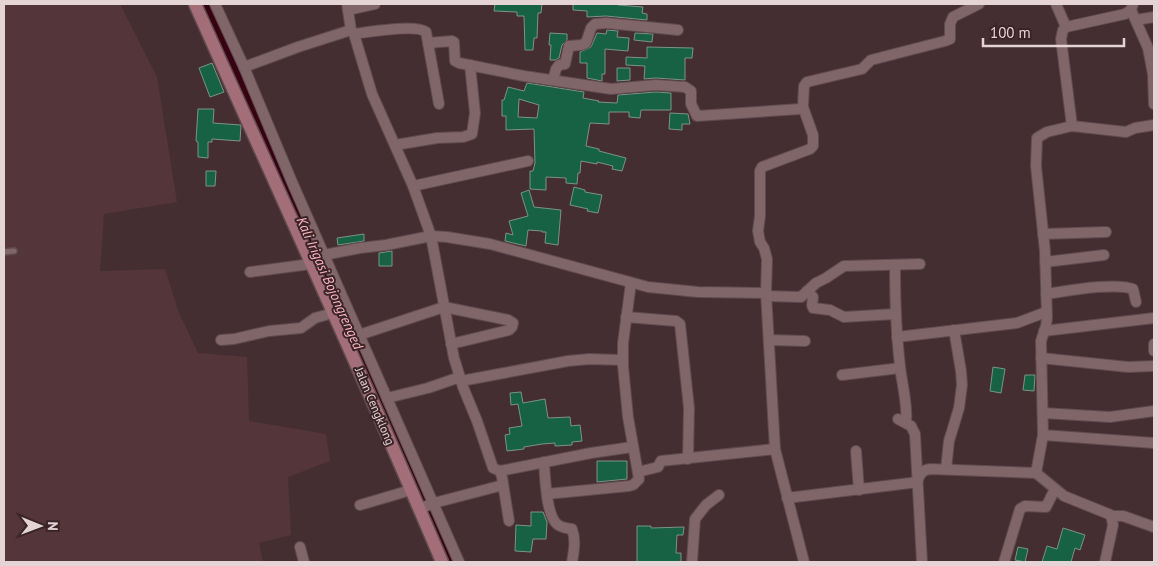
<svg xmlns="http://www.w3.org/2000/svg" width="1158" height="566" viewBox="0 0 1158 566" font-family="'PT Sans',sans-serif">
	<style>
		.built { fill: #53353a }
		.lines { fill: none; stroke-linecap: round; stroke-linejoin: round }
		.canal { stroke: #380112; stroke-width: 10 }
		.building { fill: #176245; stroke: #7a9386; fill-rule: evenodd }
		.lane-casing { stroke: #5f4b4f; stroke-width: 8 }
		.street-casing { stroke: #5f4b4f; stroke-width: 12 }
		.secondary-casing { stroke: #5f4b4f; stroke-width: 15 }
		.lane { stroke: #806569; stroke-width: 5 }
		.street { stroke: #806569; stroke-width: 10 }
		.secondary { stroke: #a36e77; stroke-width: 12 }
		.labels { text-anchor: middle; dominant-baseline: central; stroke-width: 4; stroke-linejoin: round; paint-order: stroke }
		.street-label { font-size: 12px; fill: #e4d4d6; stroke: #3b2428 }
		.water-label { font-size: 14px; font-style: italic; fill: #ffb8c3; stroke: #3b2428 }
	</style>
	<rect width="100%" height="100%" fill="#452e32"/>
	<!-- built -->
	<polygon class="built" points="4,4 120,4 157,77 177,202 104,214 100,271 165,269 179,313 198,353 247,357 249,421 326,434 330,461 288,477 291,535 259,543 263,562 4,562"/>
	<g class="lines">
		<!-- canal -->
		<polyline class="canal" points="207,4 452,562"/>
	</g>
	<!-- building -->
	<g class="building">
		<polygon points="495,4 542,4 541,13 538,13 537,38 534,38 533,50 525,50 524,16 517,16 517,12 494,11"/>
		<polygon points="573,4 618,4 618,5 643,7 642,13 647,14 647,20 606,16 587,17 587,11 573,10"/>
		<polygon points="607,30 618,31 617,37 629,38 628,51 605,49 605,74 602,74 602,81 587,78 587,63 580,63 580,52 591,47 597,33 606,34"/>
		<polygon points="550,33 567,34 567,40 562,45 559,58 555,60 550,60 551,45 549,45"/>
		<polygon points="635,33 653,34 652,42 634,40"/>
		<polygon points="647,47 693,48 692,58 685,58 685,80 656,78 644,79 645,66 626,65 626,57 647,58"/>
		<polygon points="212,63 224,92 210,97 199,68"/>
		<polygon points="617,68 630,68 630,80 617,81"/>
		<path d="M527,83L584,92L583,98L599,101L598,102L617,103L618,95L656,92L671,93V110H641L640,118L629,117V112H609V124L590,123L586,146L599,149V151L626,158L622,171L612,169L613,166L597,162V164L581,161L580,173H578L577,184L566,183V178L546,177V190L530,189V171H533L535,163L534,129L506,130V116H502V100H504L508,87L524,91ZM519,99L539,105L537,118L518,117Z"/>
		<polygon points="198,109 214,109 213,123 241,125 240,141 212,139 212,142 208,142 208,158 198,157 198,142 196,141"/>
		<polygon points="670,113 688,114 690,124 682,124 682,130 669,129"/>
		<polygon points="206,171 216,171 215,186 206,186"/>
		<polygon points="574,187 585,190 585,192 602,195 598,213 587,211 588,209 570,205"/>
		<polygon points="529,190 534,207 561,210 558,245 545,243 546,232 542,232 542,231 528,230 526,246 505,241 506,233 513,235 509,221 528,216 521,193"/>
		<polygon points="364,234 364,241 338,245 337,238"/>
		<polygon points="392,251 392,266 379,266 379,253"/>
		<polygon points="993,367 1005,369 1001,393 990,391"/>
		<polygon points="1025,375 1035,375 1034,391 1023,390"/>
		<polygon points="521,392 523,403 545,399 548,418 570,417 571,426 580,425 582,441 572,442 572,445 555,446 555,443 542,444 524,447 524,449 507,451 505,435 510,434 509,428 522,426 518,404 511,405 510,393"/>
		<polygon points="597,461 627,461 627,479 597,482"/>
		<polygon points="531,512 543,512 547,522 546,539 533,539 531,552 515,551 516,525 531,526"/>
		<polygon points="637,526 651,526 651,528 684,527 683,535 677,535 676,553 681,553 681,562 637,562"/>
		<polygon points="1063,528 1085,535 1080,550 1075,548 1071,562 1042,562 1047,546 1057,549"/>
		<polygon points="1018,547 1028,549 1025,562 1015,560"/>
	</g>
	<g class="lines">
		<!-- lane casing -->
		<g class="lane-casing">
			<polyline id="lane" points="4,252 14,251"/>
		</g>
		<!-- street casing -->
		<g class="street-casing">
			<g id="street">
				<polyline points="215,4 244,67 292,182 459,562"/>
				<polyline points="1056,4 1066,27"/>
				<polyline points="348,10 375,4"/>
				<polyline points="1131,10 1148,48 1153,74 1154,104"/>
				<polyline points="1136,20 1154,17"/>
				<polyline points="351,30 354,34 372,94 413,186 431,236 454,358 463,387 477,421 493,468 500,471 502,477 509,521"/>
				<path d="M354,34C368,32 416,24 426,32L428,43L452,41L454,42L455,61L459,63L524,76L611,89L656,85L685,87L691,91V104L697,116L800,109L803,106L804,86L807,82L862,69L871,60L945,41L950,39V24L953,17L979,4"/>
				<polyline points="428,43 439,104"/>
				<polyline points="244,67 298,47 351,30 347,4"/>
				<polyline points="553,80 556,69 559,65 565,64 569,46 581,45 586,43 591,28 595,24 606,23 678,30"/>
				<polyline points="803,107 813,135 813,146 810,149 762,167 760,171 760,216 758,231 760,242 764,248 767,259 766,293 775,449 804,562"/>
				<polyline points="1072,126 1061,39 1063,30 1066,27 1125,14 1131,10 1133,4"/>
				<polyline points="395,145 437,138 463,137 472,134 475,113 470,65"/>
				<polyline points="413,186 528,161"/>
				<polyline points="1043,234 1106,232"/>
				<polyline points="324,255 360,248 386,245 431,236 447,237 490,244 648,287 698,292 766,293"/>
				<polyline points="1045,262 1104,255"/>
				<path d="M895,266C895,299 896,332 900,366C902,385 908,404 906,423"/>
				<polyline points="250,272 311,264"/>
				<polyline points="807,291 813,297 812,305 813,308 830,310 844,317 895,314"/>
				<path d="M1046,294C1067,291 1115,282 1133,289L1136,302"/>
				<polyline points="766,296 801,297 816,283 826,278 844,266 920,264"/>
				<polyline points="626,317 676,321 680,324 689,408 688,459"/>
				<polyline points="1044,331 1154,318"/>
				<polyline points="359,335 444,307 508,320 513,323 512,327 509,330 451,344"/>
				<polyline points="897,337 1017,323 1046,312"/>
				<polyline points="221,340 234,339 269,331 301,328 315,318 333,313"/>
				<polyline points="769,340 805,341"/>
				<polyline points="1154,344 1154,351"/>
				<polyline points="1041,358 1128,367 1154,366"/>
				<polyline points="842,375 900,368"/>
				<polyline points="461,381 568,361 589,359 623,360"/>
				<polyline points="387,398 428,388 460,377"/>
				<polyline points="1043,413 1110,417 1154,411"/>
				<polyline points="898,419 911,426 915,434 922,562"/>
				<polyline points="1043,435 1154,443"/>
				<polyline points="856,451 859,490"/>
				<path d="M544,462C545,476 546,515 557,524C561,528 567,528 572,529C576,540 574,551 572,562"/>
				<polyline points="946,469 949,441 959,408 962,385 961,371 954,330"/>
				<polyline points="500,471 591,453 632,447"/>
				<polyline points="638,472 658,467 661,461 775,449"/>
				<polyline points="1036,473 1064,496 1111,515 1113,525 1105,562"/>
				<polyline points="547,494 629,486 633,485 639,479 628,417 623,366 623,343 631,283"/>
				<path d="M787,498L910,483L917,482C920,474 922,470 930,469L1036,473L1043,435L1041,341L1046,326L1047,318L1045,251L1036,166L1037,138L1047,132L1072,126L1126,132L1135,128L1154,125"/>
				<polyline points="360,505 411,490"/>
				<polyline points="419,509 434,503 503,485"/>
				<polyline points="1111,516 1123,516 1154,527"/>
				<polyline points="300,547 304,562"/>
				<polyline points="692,562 695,519 706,505 719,495"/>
				<polyline points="1004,562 1020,509 1025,506 1046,507 1055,489"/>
			</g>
		</g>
		<!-- secondary casing -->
		<g class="secondary-casing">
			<path id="secondary" d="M195,4C278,190 363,375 442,562"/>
		</g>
		<!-- lane -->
		<use href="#lane" class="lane"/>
		<!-- street -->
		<use href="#street" class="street"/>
		<!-- secondary -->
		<use href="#secondary" class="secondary"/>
	</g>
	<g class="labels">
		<!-- street labels -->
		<g class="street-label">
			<text transform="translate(375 406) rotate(67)">Jalan Cengklong</text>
		</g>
		<!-- water labels -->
		<g class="water-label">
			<text transform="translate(330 283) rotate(66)">Kali Irigasi Bojongrenged</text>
		</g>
	</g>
	<!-- border -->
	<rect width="1158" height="566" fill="none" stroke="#e4d4d6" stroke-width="10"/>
	<!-- north arrow -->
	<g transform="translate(40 526) rotate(91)" stroke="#3b2428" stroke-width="4" paint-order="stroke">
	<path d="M0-4L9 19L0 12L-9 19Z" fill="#e4d4d6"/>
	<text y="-8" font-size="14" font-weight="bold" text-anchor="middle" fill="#e4d4d6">N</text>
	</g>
	<!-- scale -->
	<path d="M983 38v8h141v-8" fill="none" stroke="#e4d4d6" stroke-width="2.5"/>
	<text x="990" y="38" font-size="15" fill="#e4d4d6" stroke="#3b2428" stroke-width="4" paint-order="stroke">100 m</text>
</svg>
